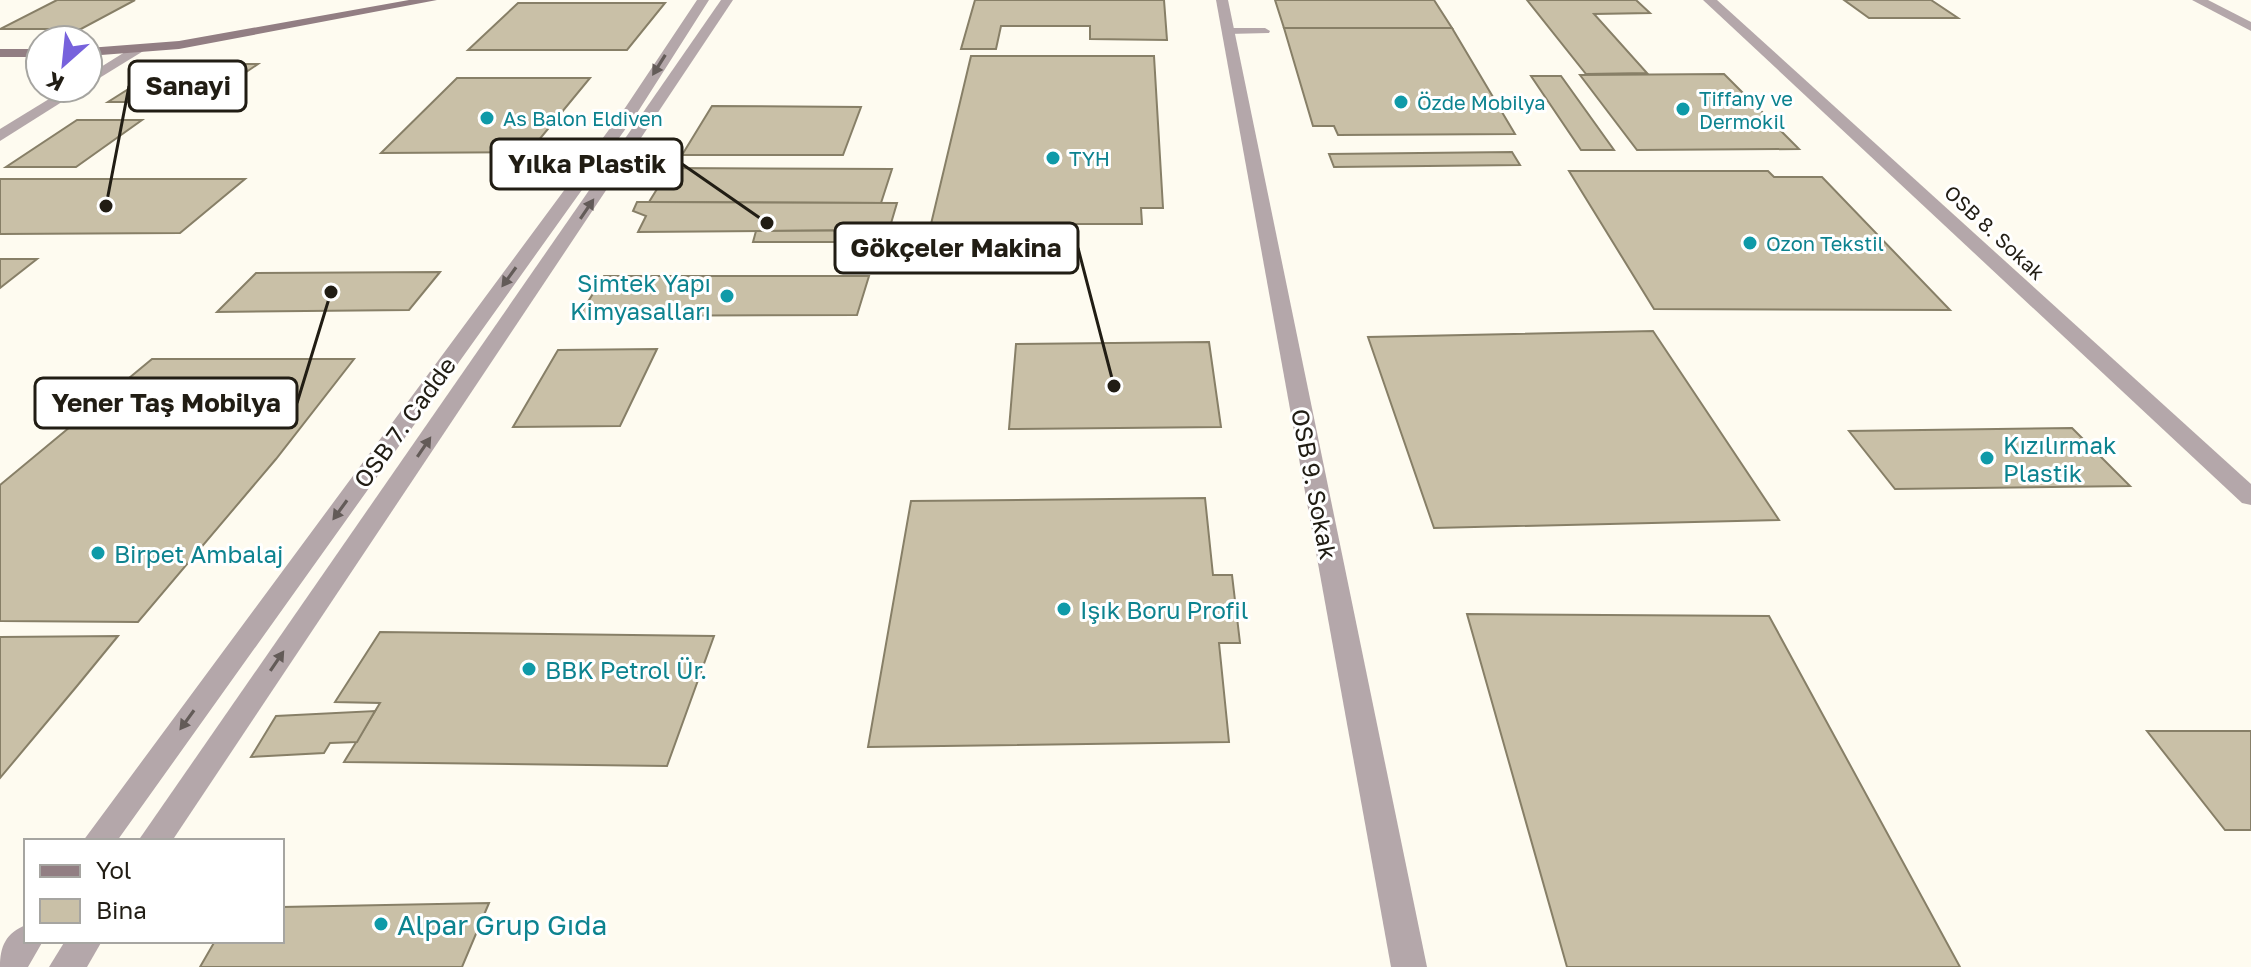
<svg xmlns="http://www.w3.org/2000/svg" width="2251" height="967" viewBox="0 0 2251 967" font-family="'Golos Text',sans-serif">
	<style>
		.building { fill: #c9c0a7; stroke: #877f67; stroke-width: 2 }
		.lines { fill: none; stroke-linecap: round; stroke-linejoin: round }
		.lane { fill: #b4a7aa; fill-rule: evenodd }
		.street { fill: #b4a7aa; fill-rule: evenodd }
		.secondary { fill: #927e83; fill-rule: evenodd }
		.oneway { fill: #635b58 }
		.culture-dot { fill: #0f9aa8; stroke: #fff; stroke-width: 3 }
		.labels { text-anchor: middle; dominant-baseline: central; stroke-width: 6; stroke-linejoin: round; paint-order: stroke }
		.far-culture-label { font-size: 20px; fill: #0d838f; stroke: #fff; text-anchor: start }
		.far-street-label { font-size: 20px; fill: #211d14; stroke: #fff }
		.culture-label { font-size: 24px; fill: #0d838f; stroke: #fff; text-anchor: start }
		.street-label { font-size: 24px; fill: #211d14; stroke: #fff }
		.near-culture-label { font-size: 28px; fill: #0d838f; stroke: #fff; text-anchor: start }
		.leader { fill: none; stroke: #211d14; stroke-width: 3 }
		.callout-dot { fill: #211d14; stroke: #fff; stroke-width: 3 }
		.callout { fill: #fff; stroke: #211d14; stroke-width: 3 }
		.callout-label { font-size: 26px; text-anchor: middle; font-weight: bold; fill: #211d14 }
	</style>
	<rect width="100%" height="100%" fill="#fefbf0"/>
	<!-- building -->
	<g class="building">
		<polygon points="57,0 135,0 81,29 0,29"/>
		<polygon points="975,0 1164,0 1167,40 1090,39 1090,26 1001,26 996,49 961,49"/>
		<polygon points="1275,0 1434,0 1452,28 1284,28"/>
		<polygon points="1527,0 1636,0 1650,13 1594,14 1647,73 1586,74"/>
		<polygon points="1844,0 1931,0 1958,18 1869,18"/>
		<polygon points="518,3 665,3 627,50 468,50"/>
		<polygon points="1284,28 1452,28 1515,134 1338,135 1334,126 1313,126"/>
		<polygon points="971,56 1154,56 1163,208 1141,208 1142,224 931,224"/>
		<polygon points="168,64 258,64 202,102 108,102"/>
		<polygon points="1724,74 1799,149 1637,150 1580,75"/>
		<polygon points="1531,76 1561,76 1614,150 1581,150"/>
		<polygon points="457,78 590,78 529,152 381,153"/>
		<polygon points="712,106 861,107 843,155 682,155"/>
		<polygon points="77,120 142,120 76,167 6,167"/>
		<polygon points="1512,152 1520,165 1334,167 1329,154"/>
		<polygon points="670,168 892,169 881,203 649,202"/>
		<polygon points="1569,171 1768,171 1774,177 1822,177 1950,310 1654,309"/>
		<polygon points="0,179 245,179 180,233 0,234"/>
		<polygon points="637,202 648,202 897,203 889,230 638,232 646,216 633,211"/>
		<polygon points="913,230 910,242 753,242 756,231"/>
		<polygon points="0,259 37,259 0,288"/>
		<polygon points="440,272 409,310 217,312 256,273"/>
		<polygon points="604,276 869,276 857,315 579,316"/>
		<polygon points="1653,331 1779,520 1434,528 1368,337"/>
		<polygon points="1209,342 1221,427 1009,429 1016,344"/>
		<polygon points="657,349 620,426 513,427 558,350"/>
		<polygon points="152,359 354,359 276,459 138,622 0,621 0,485"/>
		<polygon points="2072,428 2130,486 1895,489 1849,431"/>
		<polygon points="1205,498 1213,575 1232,575 1240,643 1219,643 1229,742 868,747 911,501"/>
		<polygon points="1467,614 1769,616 1960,967 1567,967"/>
		<polygon points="380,632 714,636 667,766 344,762 380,703 335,702"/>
		<polygon points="118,636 77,686 0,778 0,637"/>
		<polygon points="375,711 357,742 330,743 324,753 251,757 276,716"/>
		<polygon points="2147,731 2251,731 2251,830 2225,830"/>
		<polygon points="489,903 462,967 200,967 215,941 282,941 282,907"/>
	</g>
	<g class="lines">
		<!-- lane -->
		<polygon class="lane" points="1265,28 1270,31 1269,33 1228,34 1223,31 1228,28"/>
		<!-- street -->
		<g class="street">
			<polygon points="697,0 709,0 639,110 117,841 83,841 625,108"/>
			<polygon points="721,0 733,0 172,841 138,841"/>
			<polygon points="1216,0 1228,0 1427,967 1391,967"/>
			<polygon points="1703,0 1717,0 2251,484 2251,505 2242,503"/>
			<polygon points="2192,0 2208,0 2251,22 2251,31"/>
			<polygon points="133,47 145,50 88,85 88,75"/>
			<polygon points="67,88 84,88 0,141 0,129"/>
			<path d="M26,925V941H43L28,967H0C0,946 6,933 26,925Z"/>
			<polygon points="65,941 102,941 87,967 49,967"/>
		</g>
		<!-- secondary -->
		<g class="secondary">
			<polygon points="409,0 437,0 179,49 88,56 88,48 179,41"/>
			<rect x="0" y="49" width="40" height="8"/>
		</g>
	</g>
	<!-- one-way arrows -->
	<defs><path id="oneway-solid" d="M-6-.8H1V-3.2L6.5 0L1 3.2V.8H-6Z" transform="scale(2)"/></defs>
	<g class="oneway">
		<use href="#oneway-solid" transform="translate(659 65) rotate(122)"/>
		<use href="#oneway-solid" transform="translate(587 209) rotate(-56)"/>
		<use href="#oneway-solid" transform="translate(509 277) rotate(126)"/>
		<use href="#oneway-solid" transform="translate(424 447) rotate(-56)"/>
		<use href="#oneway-solid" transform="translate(340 510) rotate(126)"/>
		<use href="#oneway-solid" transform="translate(277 661) rotate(-56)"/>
		<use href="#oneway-solid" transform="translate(187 720) rotate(126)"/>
	</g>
	<!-- markers -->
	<g class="culture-dot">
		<circle cx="1401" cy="102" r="8"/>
		<circle cx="1683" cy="109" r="8"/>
		<circle cx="487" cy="118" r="8"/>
		<circle cx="1053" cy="158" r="8"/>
		<circle cx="1750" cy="243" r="8"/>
		<circle cx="727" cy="296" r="8"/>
		<circle cx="1987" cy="458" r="8"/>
		<circle cx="98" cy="553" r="8"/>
		<circle cx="1064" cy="609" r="8"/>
		<circle cx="529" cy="669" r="8"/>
		<circle cx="381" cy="924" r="8"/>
	</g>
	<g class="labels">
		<!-- far-culture labels -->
		<g class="far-culture-label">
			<text x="1699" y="98">Tiffany ve<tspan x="1699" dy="23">Dermokil</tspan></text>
			<text x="1417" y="102">Özde Mobilya</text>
			<text x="503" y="118">As Balon Eldiven</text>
			<text x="1069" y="158">TYH</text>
			<text x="1766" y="243">Ozon Tekstil</text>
		</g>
		<!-- far-street labels -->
		<g class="far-street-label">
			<text transform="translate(1995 232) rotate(43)">OSB 8. Sokak</text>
		</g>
		<!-- culture labels -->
		<g class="culture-label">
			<text x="711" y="282" text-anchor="end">Simtek Yapı<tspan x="711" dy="28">Kimyasalları</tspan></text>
			<text x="2003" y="444">Kızılırmak<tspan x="2003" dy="28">Plastik</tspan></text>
			<text x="114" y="553">Birpet Ambalaj</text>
			<text x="1080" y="609">Işık Boru Profil</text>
			<text x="545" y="669">BBK Petrol Ür.</text>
		</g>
		<!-- street labels -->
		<g class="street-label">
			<text transform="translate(404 422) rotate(-54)">OSB 7. Cadde</text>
			<text transform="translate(1315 484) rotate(79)">OSB 9. Sokak</text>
		</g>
		<!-- near-culture labels -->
		<g class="near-culture-label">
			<text x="397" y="924">Alpar Grup Gıda</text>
		</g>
	</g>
	<!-- callouts -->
	<path class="leader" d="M106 206L129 86M767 223L682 164M1114 386L1078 248M331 292L297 403"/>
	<g class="callout-dot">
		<circle cx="106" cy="206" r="8"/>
		<circle cx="767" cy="223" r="8"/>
		<circle cx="1114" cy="386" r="8"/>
		<circle cx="331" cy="292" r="8"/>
	</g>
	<g class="callout">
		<rect x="129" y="61" width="117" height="50" rx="8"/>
		<rect x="491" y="139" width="191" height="50" rx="8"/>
		<rect x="835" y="223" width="243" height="50" rx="8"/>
		<rect x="35" y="378" width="262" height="50" rx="8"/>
	</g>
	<g class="callout-label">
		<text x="188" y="95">Sanayi</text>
		<text x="587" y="173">Yılka Plastik</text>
		<text x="956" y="257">Gökçeler Makina</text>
		<text x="166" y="412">Yener Taş Mobilya</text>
	</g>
	<!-- legend -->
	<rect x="24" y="839" width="260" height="104" fill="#ffffff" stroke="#a6a5a1" stroke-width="2"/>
	<rect x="40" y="865" width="40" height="12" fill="#927e83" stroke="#a6a5a1" stroke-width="2"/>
	<text x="96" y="879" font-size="24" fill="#211d14">Yol</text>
	<rect x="40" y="899" width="40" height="24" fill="#c9c0a7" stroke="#a6a5a1" stroke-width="2"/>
	<text x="96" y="919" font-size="24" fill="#211d14">Bina</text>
	<!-- north arrow -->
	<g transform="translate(64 64) rotate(207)"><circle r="38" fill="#ffffff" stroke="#a6a5a1" stroke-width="2"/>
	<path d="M0-6L14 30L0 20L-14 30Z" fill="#7762dc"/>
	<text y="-12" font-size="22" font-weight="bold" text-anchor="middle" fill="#211d14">K</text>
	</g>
</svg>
